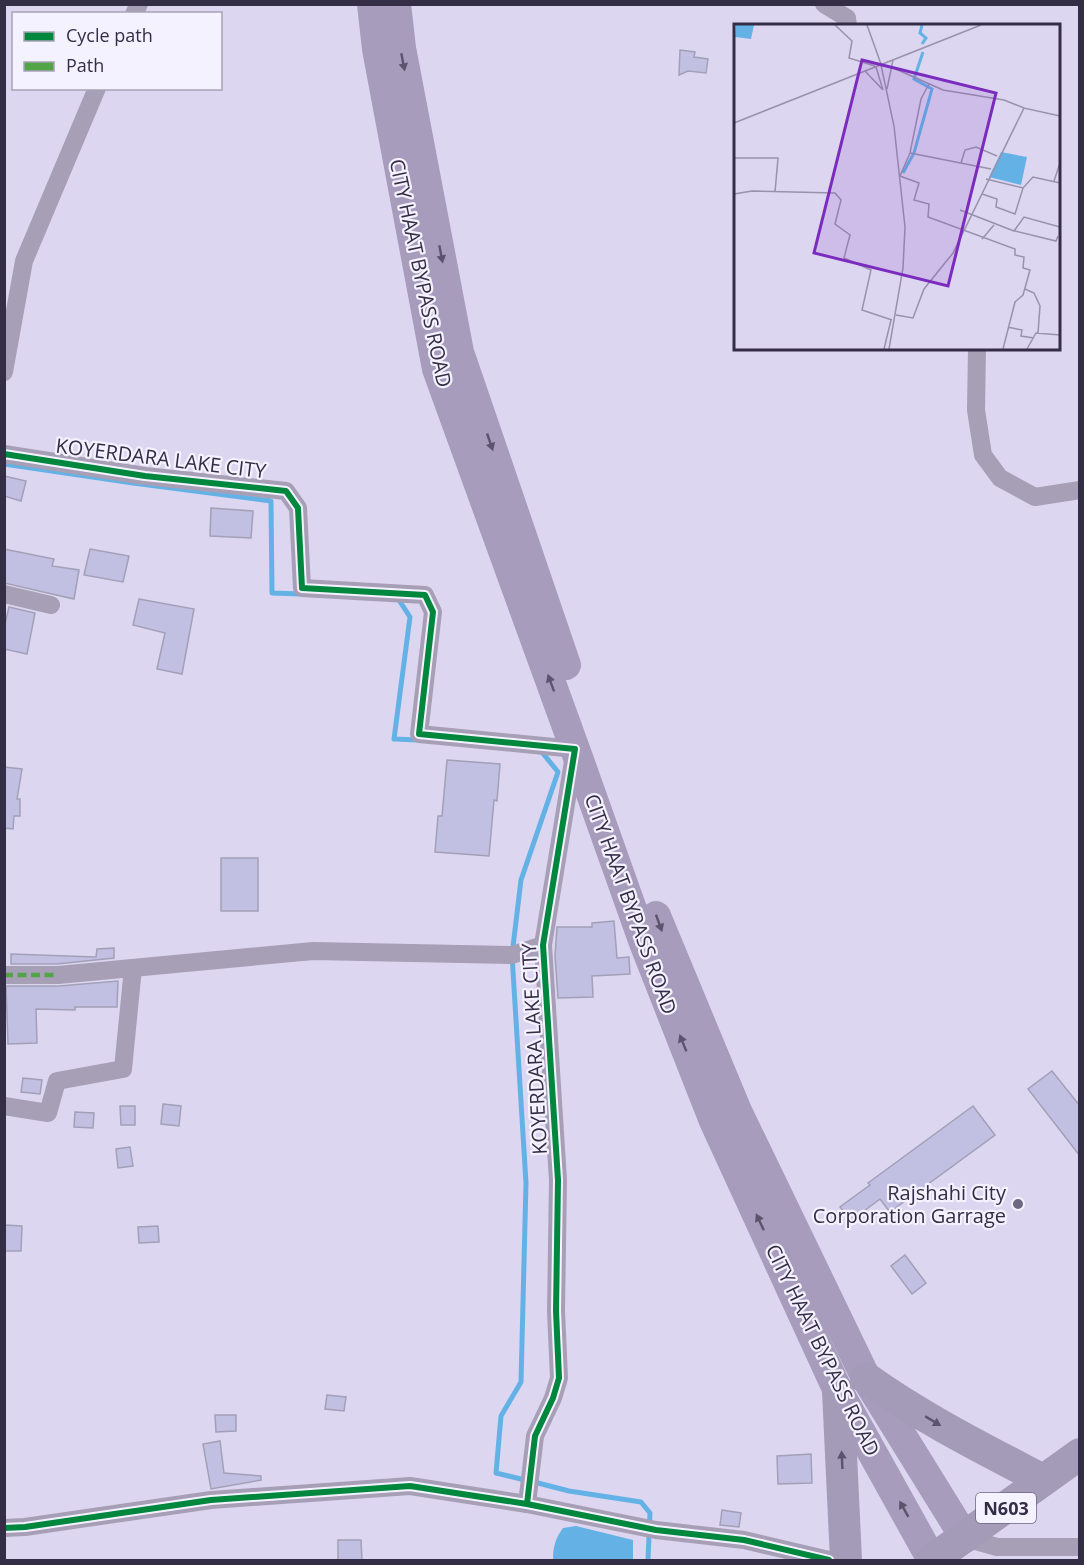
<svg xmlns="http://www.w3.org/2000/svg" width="1084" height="1565" viewBox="0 0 1084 1565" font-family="'Open Sans',sans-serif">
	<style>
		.water { fill: #64b2e5 }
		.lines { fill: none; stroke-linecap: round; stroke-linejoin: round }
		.stream { stroke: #64b2e5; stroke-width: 5 }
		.building { fill: #c1bfe2; stroke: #a2a0b7; stroke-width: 1.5 }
		.minor { stroke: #a69fb6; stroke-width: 18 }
		.primary { stroke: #a79cbb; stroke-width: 30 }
		.trunk { stroke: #a49bb8; stroke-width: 32 }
		.quiet { stroke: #53a447; stroke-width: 4.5; stroke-dasharray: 9 4.5; stroke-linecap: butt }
		.cycleway-casing { stroke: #f5f2ff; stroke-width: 10 }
		.cycleway { stroke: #00873e; stroke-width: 6 }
		.oneway { fill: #5c546f }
		.oneway2 { fill: #5b546e }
		.poi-dot { fill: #6f6882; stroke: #f5f2ff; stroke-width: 2 }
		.labels { text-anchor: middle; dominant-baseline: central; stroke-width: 4.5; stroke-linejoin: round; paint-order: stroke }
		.shield { fill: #f5f2ff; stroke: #6e687e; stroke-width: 1.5 }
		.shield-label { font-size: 18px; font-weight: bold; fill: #342d46 }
		.street-label { font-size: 20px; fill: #342d46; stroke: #f5f2ff }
		.poi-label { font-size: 20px; fill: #342d46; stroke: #f5f2ff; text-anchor: end }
		.inset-river { fill: none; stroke: #64b2e5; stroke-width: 3 }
		.inset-road { fill: none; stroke: #9992ad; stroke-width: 1.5 }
		.view { fill: #7b2cbf; fill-opacity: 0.15; stroke: #7b2cbf; stroke-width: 3 }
		.inset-edge { fill: none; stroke: #342d46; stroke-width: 3 }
	</style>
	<rect width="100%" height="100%" fill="#ddd6f1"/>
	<!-- water -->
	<path class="water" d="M576,1526L633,1540V1560H553C553,1547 555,1539 563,1528Z"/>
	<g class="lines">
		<!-- stream -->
		<g class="stream">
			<polyline points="4,464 133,483 271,501 272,593 301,594"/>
			<polyline points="397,597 410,617 394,739 418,740"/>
			<polyline points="525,1480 496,1473 501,1416 521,1382 526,1183 512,955 521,880 558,772 541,751"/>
			<polyline points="534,1482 569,1491 641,1502 650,1513 648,1560"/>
		</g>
	</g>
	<!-- building -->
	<g class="building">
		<polygon points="680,50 695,52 694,57 708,59 706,73 688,71 679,75"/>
		<polygon points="4,476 26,481 21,501 4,496"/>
		<polygon points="211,508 253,511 251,538 210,536"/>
		<polygon points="4,549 54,559 52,566 79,570 74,599 4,583"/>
		<polygon points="90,549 129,556 123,582 84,575"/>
		<polygon points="139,599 194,609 182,674 157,669 165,633 133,625"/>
		<polygon points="9,607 35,613 27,654 4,649 4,628"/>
		<polygon points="447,760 500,764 497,801 494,800 489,856 435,852 438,816 442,816"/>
		<polygon points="4,767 22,769 17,799 20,799 20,816 14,816 13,829 4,828"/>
		<rect x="221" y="858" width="37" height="53"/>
		<polygon points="614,921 617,958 629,957 630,974 592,976 593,997 558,998 555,956 557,927 592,927 592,923"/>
		<polygon points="114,948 114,958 57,964 11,964 11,954 96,957 97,949"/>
		<polygon points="118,981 117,1007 75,1007 75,1010 36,1009 37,1043 8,1044 6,986 59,986"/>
		<polygon points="1052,1071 1080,1106 1080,1156 1028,1089"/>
		<polygon points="23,1078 42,1080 40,1094 21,1092"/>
		<polygon points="163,1104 181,1106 179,1126 161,1124"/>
		<polygon points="120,1106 135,1106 135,1125 121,1125"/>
		<polygon points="973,1106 995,1135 890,1212 880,1199 851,1221 840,1207 870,1185 868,1183"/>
		<polygon points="75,1112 94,1113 93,1128 74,1127"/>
		<polygon points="130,1147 133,1166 118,1168 116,1149"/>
		<polygon points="4,1225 22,1226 21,1251 4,1251"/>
		<polygon points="158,1226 159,1242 139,1243 138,1227"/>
		<polygon points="905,1255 926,1283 912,1294 891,1266"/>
		<polygon points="327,1395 346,1397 344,1411 325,1409"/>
		<polygon points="215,1415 236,1415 236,1431 216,1432"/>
		<polygon points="220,1441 224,1473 261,1476 261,1480 211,1489 203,1444"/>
		<polygon points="811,1454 812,1483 778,1484 777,1456"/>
		<polygon points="722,1510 741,1513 739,1527 720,1525"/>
		<polygon points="338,1540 361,1540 362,1560 338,1560"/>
	</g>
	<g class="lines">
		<!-- minor -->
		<g class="minor">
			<polyline points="824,4 847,18 848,26"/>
			<polyline points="134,14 139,4"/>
			<polyline points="977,348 976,410 983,455 1000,478 1035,497 1080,490"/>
			<polyline points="4,372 24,261 97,88"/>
			<polyline points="4,454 145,476 286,491 298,508 302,588 425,595 433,612 419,734 575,749 543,945 558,1180 556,1311 559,1378 553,1398 535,1436 527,1504"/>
			<polyline points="4,594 51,605"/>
			<polyline points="4,975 58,975 313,951 512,955 543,945"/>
			<polyline points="4,1106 48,1113 57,1081 123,1069 133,968"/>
			<polyline points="4,1528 25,1527 211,1500 410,1486 527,1504 656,1530 744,1540 829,1560"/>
			<polyline points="965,1538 997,1547 1080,1547"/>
		</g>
		<!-- primary -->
		<g class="primary">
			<polyline points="372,4 377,49 437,369 575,749 644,943 714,1121 838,1391 932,1560"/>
			<polyline points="396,4 401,48 459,352 566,665"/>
			<polyline points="656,916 737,1111 866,1378 965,1538"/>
		</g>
		<!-- trunk -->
		<g class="trunk">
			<path d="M866,1378C922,1418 982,1448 1043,1480"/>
			<polyline points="838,1391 846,1560"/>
			<polyline points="932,1560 1080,1454"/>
		</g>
		<!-- quiet -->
		<polyline class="quiet" points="4,975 58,975"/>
		<!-- cycleway casing -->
		<g class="cycleway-casing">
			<g id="cycleway">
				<polyline points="4,454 145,476 286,491 298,508 302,588 425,595 433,612 419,734 575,749 543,945 558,1180 556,1311 559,1378 553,1398 535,1436 527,1504"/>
				<polyline points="4,1528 25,1527 211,1500 410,1486 527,1504 656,1530 744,1540 829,1560"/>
			</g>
		</g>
		<!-- cycleway -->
		<use href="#cycleway" class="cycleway"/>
	</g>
	<!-- one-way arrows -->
	<defs><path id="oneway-solid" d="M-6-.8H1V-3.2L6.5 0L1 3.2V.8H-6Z" transform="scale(1.5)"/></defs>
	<g class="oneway">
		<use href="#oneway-solid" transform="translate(403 62) rotate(79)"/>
		<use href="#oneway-solid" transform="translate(441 254) rotate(79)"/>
		<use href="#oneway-solid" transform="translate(490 442) rotate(71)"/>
		<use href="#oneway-solid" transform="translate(551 683) rotate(-110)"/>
		<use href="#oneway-solid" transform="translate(659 923) rotate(70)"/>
		<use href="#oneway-solid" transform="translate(683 1043) rotate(-112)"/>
		<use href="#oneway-solid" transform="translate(760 1222) rotate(-115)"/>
		<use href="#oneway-solid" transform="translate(904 1509) rotate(-119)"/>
	</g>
	<g class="oneway2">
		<use href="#oneway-solid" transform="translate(933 1421) rotate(31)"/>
		<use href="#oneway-solid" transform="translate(842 1460) rotate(-93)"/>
	</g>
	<!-- markers -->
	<circle class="poi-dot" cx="1018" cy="1204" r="6"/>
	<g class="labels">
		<!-- shield labels -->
		<rect class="shield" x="976" y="1493" width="60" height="30" rx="4.5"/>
		<g class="shield-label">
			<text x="1006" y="1508">N603</text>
		</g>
		<!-- street labels -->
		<g class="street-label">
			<text transform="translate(421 273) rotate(78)">CITY HAAT BYPASS ROAD</text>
			<text transform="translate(161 458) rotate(7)">KOYERDARA LAKE CITY</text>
			<text transform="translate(631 904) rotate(70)">CITY HAAT BYPASS ROAD</text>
			<text transform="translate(534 1049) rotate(-93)">KOYERDARA LAKE CITY</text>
			<text transform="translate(823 1350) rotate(64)">CITY HAAT BYPASS ROAD</text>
		</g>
		<!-- poi labels -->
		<g class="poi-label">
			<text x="1006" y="1192">Rajshahi City<tspan x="1006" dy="23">Corporation Garrage</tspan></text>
		</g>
	</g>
	<!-- overview -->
	<g transform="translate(734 24)">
		<rect width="326" height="326" fill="#ddd6f1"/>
		<path d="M2,1H20L17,15L1,13ZM267,128L293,133L287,161L255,153Z" fill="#64b2e5"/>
		<path class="inset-river" d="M188,20L192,14L186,9L188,1M169,149L180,129L198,65L180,55L189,28"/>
		<path class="inset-road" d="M101,1L118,17L115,34L141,42M133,1L147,40M147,41L160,102L171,203L169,244L155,325M142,43L149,66M157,43L209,66L270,76L290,84M131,47L149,66M195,60L187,75L176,129L166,152L185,159L180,176L195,180L194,193L281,225V231L290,233L289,244L296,246L289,271L281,278L269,325M153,65L159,36M0,99L247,1M176,129L257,145M0,134H44L41,168M227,139L231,126L242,123L263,132M252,155L289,164L299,153L326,159M320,157L326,139M0,170L18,167L101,169L107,176L101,200L116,211L110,234L137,246L128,286L158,296M248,170L263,175L262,183L281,190L289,164M226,186L280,207L290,193L326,203M281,207L322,217L324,212M248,215L260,201M291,265L300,269L306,282L304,309M162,291L179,294L190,265L219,229L290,84L326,92M274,303L288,306L287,312L300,314M150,325L157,296M293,325L302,309L326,311"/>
		<path class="view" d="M128,36L262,69L214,262L80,229Z"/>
		<rect width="326" height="326" class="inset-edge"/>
	</g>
	<!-- border -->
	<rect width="1084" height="1565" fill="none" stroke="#342d46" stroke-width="12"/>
	<!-- legend -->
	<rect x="12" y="12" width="210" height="78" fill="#f5f2ff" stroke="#a8a3b5" stroke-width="1.5"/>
	<rect x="24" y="32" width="30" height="9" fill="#00873e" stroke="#a8a3b5" stroke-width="1.5"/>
	<text x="66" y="42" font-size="18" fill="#342d46">Cycle path</text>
	<rect x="24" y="62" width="30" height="9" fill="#53a447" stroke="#a8a3b5" stroke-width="1.5"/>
	<text x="66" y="72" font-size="18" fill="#342d46">Path</text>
</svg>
